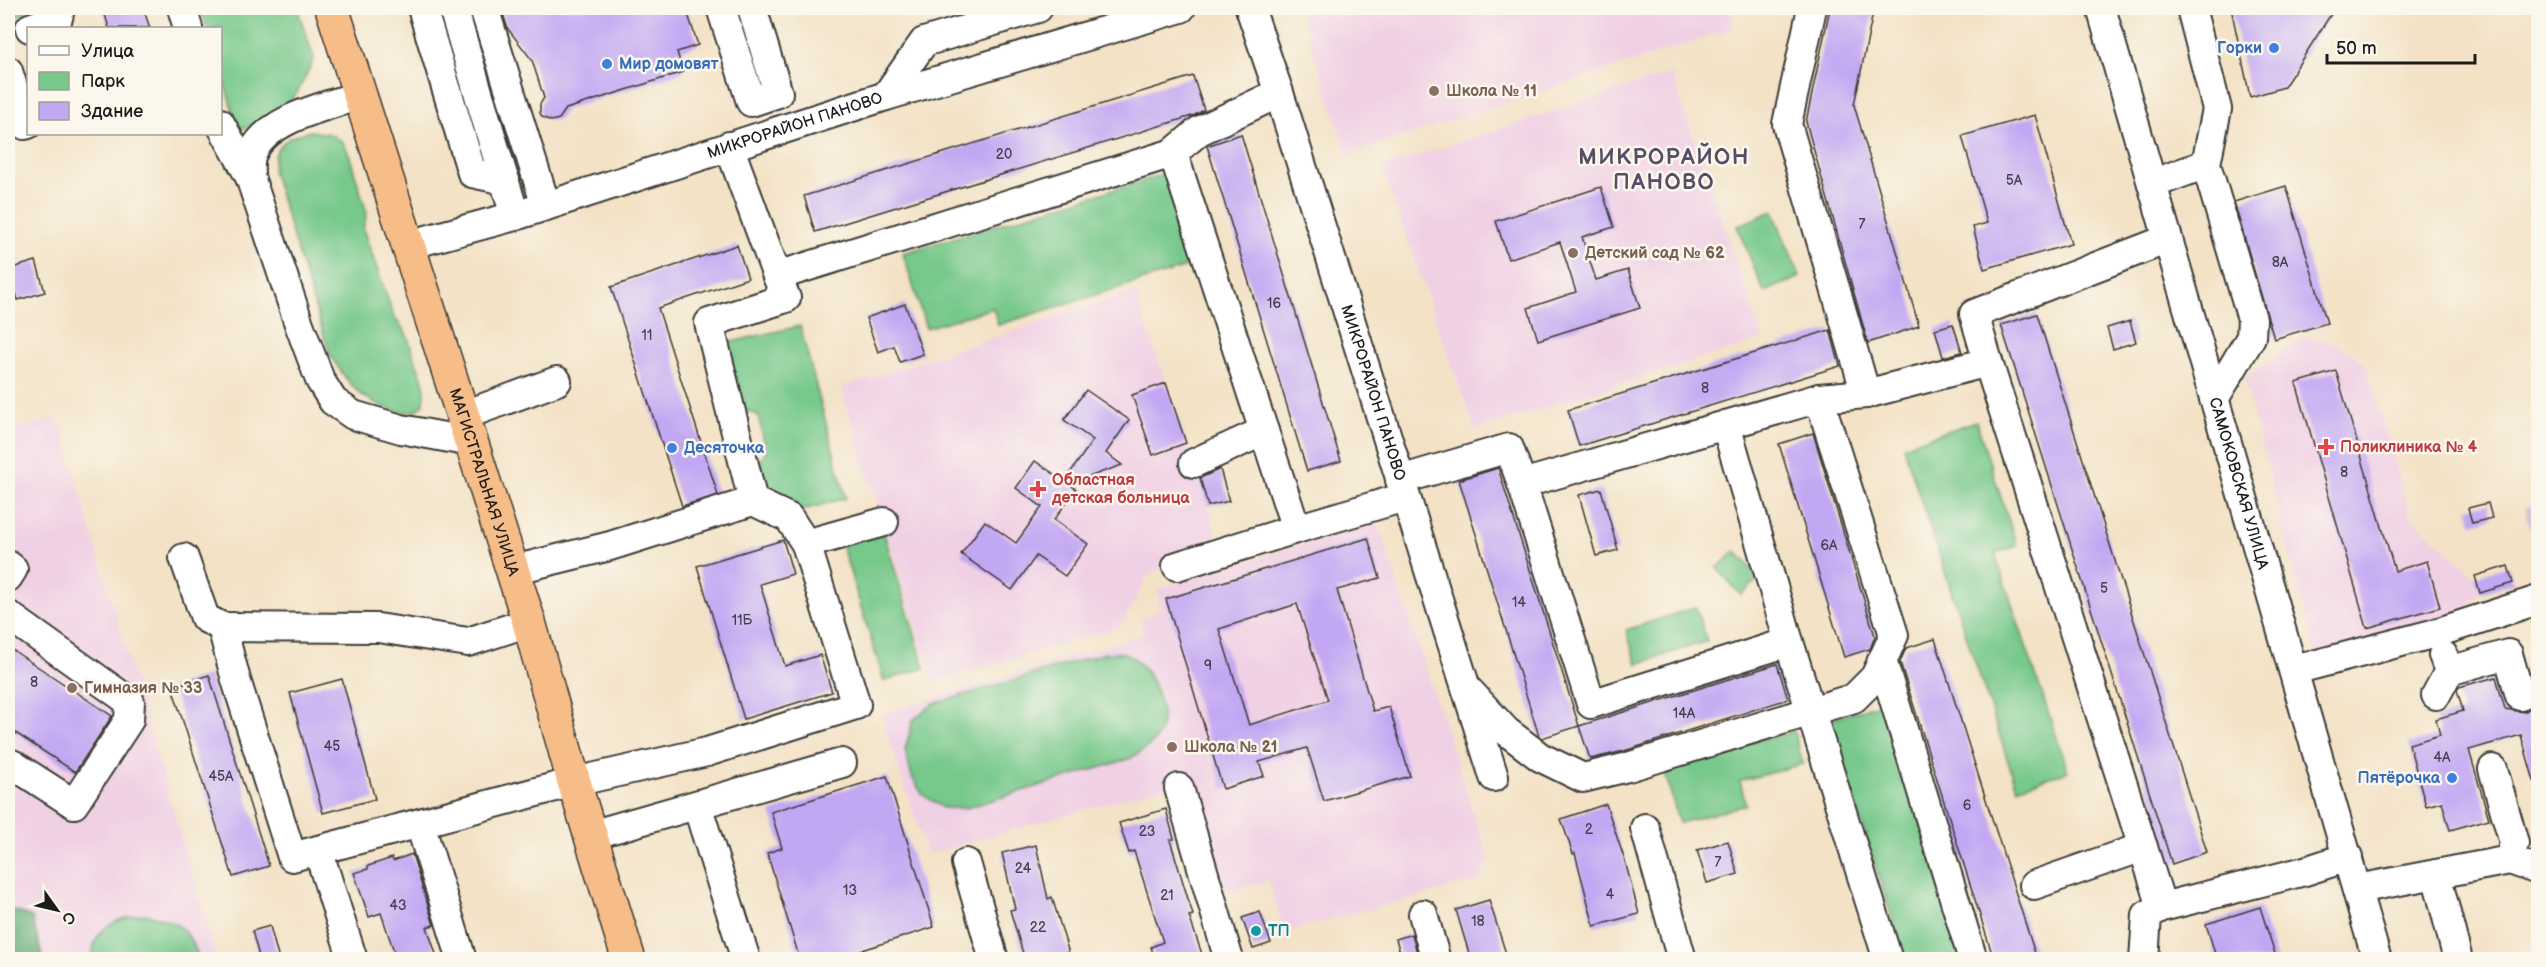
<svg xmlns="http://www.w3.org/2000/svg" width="2546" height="967" viewBox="0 0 2546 967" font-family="'Balsamiq Sans',sans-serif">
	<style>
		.built { fill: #f0d0e4 }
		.industrial { fill: #cebed1 }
		.green { fill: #76c88b; stroke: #497254; stroke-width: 1.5 }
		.forest { fill: #60ac77; stroke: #3e644a; stroke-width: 1.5 }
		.building { fill: #c2a7f3; fill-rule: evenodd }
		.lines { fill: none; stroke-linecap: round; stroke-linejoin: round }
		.minor-casing { stroke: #3c3a36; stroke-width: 32 }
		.highway-casing { stroke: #3c3a36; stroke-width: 36 }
		.minor { stroke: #fff; stroke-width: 28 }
		.highway { stroke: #f7bd88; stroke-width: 33 }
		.shop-dot { fill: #3f7fe0; stroke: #fbf7ec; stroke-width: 2 }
		.education-dot { fill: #8d6e63; stroke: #fbf7ec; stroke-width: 2 }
		.health-dot { fill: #e0444e; stroke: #fbf7ec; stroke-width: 2 }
		.culture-dot { fill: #0f9aa8; stroke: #fbf7ec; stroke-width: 2 }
		.labels { text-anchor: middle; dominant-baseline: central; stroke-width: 5; stroke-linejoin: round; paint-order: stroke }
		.number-label { font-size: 14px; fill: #463f52 }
		.shop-label { font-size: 16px; font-weight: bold; fill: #366cbe; stroke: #fbf7ec; text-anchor: end }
		.education-label { font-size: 16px; font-weight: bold; fill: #785e54; stroke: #fbf7ec; text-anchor: start }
		.street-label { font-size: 16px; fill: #1c1c1c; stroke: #fbf7ec }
		.health-label { font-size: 16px; font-weight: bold; fill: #be3a42; stroke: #fbf7ec; text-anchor: start }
		.culture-label { font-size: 16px; font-weight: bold; fill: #0d838f; stroke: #fbf7ec; text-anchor: start }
		.district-label { font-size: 22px; font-weight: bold; letter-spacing: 1.5px; fill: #564d67; stroke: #fbf7ec }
	</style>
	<rect width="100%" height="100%" fill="#fbf7ec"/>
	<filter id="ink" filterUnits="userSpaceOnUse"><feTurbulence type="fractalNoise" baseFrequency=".0167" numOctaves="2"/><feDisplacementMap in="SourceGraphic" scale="12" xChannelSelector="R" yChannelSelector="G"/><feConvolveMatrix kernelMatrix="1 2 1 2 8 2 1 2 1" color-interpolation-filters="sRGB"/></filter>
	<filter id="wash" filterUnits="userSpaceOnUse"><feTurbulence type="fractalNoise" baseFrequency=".008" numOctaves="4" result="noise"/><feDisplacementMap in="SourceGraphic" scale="24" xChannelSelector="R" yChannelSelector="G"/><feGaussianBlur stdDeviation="1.35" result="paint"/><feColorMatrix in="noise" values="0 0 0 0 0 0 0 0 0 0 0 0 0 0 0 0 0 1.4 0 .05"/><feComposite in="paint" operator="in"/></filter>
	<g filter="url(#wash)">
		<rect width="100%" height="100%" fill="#f3e2c6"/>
		<!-- built -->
		<g class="built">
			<polygon points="1300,8 1729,8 1735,28 1347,155"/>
			<polygon points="1671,73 1763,339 1475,430 1382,167"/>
			<polygon points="1135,291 1186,443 1198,471 1219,544 1149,574 1121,626 933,682 841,388"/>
			<polygon points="2306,336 2337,344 2365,363 2411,517 2474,576 2479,595 2454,619 2317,659 2244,378"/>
			<polygon points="58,417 212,944 218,959 8,960 8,433"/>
			<polygon points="1377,521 1489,860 1478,881 1284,932 1269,881 1219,893 1185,781 927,854 881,714 1142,635 1142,617 1160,610 1158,589"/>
		</g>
		<!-- industrial -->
		<polygon class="industrial" points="2538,504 2538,556 2525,508"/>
		<!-- green -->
		<g class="green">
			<polygon points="8,8 38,8 29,13 8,19"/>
			<path d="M200,8H297L314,58C297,96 288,117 244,128L237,125L221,72L220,28H207Z"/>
			<path d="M311,131L330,134L343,142L349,154L367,213L363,229L395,319C407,330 410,344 415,359C419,370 426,383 425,394C424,430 372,404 358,392C347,381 338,368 330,355L273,173C272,145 286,136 311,131Z"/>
			<polygon points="1172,172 1199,263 998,325 993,308 926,328 903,253"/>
			<polygon points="1773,211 1800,277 1764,292 1737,226"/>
			<polygon points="800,326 846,498 803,510 762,488 756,470 766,450 758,415 736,407 722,344"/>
			<polygon points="1976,421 2017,546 1995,554 2068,771 2017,788 1903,446"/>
			<polygon points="882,527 925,668 884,681 840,540"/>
			<polygon points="1736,551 1760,578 1741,595 1717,568"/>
			<polygon points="1696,607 1707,641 1637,664 1626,630"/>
			<path d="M1105,653C1110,653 1118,652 1123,653C1147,659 1167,704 1161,727C1158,743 1142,751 1129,759L966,808H943L922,794L912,777L905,750L913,720L933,704Z"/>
			<polygon points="1882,703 1964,959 1905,959 1829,720"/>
			<polygon points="1794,731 1803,764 1740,781 1746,805 1679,823 1663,766"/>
			<path d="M145,914C175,920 190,928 199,959H93C90,928 119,917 145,914Z"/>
		</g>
		<!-- forest -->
		<polygon class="forest" points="8,908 32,917 43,959 8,959"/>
		<g id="blocks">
			<!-- building -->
			<g class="building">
				<polygon points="103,8 143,8 150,28 109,28"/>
				<polygon points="501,8 686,8 698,45 677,52 683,72 566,109 559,119 551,121 542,117 540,113 540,104 544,98 532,60 508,29"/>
				<polygon points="1830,8 1874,8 1854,105 1919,326 1868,343 1806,122"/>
				<polygon points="2231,8 2335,8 2284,87 2250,97"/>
				<polygon points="1193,76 1204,110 1195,115 815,232 804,196"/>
				<polygon points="2035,115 2071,244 1984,269 1973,227 1987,223 1962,136"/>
				<polygon points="1241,134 1341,461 1307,471 1207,146"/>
				<polygon points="2286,186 2327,323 2274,339 2234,202"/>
				<polygon points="1601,187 1614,227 1582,237 1596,280 1628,270 1640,308 1538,340 1528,308 1576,292 1560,242 1508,259 1496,221"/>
				<polygon points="737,245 748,278 658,308 718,495 682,506 611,287"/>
				<polygon points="36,261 45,292 18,300 9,269"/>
				<polygon points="905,304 923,354 900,362 894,346 878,352 866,318"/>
				<polygon points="2037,314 2207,852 2172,864 2001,325"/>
				<polygon points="2130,321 2136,342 2113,349 2107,328"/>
				<polygon points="1953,324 1962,352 1943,357 1935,329"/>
				<polygon points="1830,330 1840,366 1579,446 1568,410"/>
				<polygon points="2336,371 2395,571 2427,561 2440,607 2367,628 2296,383"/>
				<polygon points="1166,383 1186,443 1153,455 1132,395"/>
				<polygon points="1086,390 1129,420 1106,453 1122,465 1080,480 1070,473 1093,440 1064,420"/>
				<polygon points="1813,433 1875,636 1870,649 1844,657 1779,444"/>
				<polygon points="1035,461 1076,489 1054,520 1088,544 1065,576 1036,556 1012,590 961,554 985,521 1016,543 1042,507 1016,488"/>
				<polygon points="1498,468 1579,726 1542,738 1539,736 1459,480"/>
				<polygon points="1220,469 1229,501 1208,506 1200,478"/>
				<polygon points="1601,489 1618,550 1596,556 1579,495"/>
				<polygon points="2488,503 2492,518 2472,523 2468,508"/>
				<path d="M1368,538L1380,578L1337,590L1373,711L1389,707L1410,776L1324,801L1307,748L1259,762L1264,776L1223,789L1166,599ZM1297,604L1328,700L1249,725L1219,629Z"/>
				<polygon points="783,540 793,574 760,584 785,666 820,655 832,692 744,719 697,566"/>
				<polygon points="2508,566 2513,583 2480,593 2475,576"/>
				<polygon points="1935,639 2037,960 1994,960 1900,662 1906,648"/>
				<polygon points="8,647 112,716 75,772 8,728"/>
				<polygon points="1777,664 1788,699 1624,751 1590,759 1579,726"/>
				<polygon points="209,675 269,866 233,877 172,687"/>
				<polygon points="2496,677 2505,709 2525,712 2538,699 2538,780 2534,781 2521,735 2469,750 2489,819 2450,830 2442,802 2426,806 2409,744 2440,735 2436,719 2463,711 2457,690 2459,687"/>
				<polygon points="342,679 375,799 323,813 290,693"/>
				<polygon points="887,776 934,927 831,960 800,960 767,853 782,848 771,812"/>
				<polygon points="1606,804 1625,861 1639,914 1594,926 1575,853 1573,854 1561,819"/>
				<polygon points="1166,809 1174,839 1170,840 1193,915 1189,916 1204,960 1155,960 1151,947 1163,942 1134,851 1129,853 1119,823"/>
				<polygon points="1728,841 1738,874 1707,883 1697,850"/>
				<polygon points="1036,845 1048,899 1052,897 1071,960 1025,960 1010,910 1015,909 1002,853"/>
				<polygon points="412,854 434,925 427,927 438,960 397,960 381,913 369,917 354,873 368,869 368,866 392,858 393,861"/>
				<polygon points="1489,900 1508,960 1471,960 1456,910"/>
				<polygon points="2260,907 2277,960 2217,960 2206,924"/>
				<polygon points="1260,912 1271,943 1253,949 1242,918"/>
				<polygon points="270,926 279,960 260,960 252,931"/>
				<polygon points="1412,934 1419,960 1402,960 1396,939"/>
			</g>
		</g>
	</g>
	<g filter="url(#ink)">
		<use href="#blocks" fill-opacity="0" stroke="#3c3a36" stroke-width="1.5"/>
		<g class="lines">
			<!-- minor casing -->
			<g class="minor-casing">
				<g id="minor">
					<polyline points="182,8 188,28"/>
					<polyline points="422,8 472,173 505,180"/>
					<polyline points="453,8 515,216"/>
					<polyline points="484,8 546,206"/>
					<polyline points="721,8 751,102 778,93 752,8"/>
					<path id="s1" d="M1250,8L1279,93L1494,777"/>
					<polyline points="1812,8 1787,124 1866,394"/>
					<path id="s2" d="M2101,8L2377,960"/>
					<polyline points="2191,8 2217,109 2206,164 2252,319 2251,337 2214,399"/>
					<polyline points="30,28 58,18 60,8"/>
					<polyline points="8,71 25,125 28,124"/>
					<polyline points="886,96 924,42 1038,8"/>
					<polyline points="220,123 250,177 299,324 320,380 333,401 353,415 401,429 471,442"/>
					<polyline points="729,146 777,276 1173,153 1199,131 1279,93"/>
					<polyline points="1173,153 1296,529 1405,497"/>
					<path d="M250,177C250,170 249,160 252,154C266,118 328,106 361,95"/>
					<polyline points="2152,184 2206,164"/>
					<path id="s3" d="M408,245L515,216L886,96L1181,8"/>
					<polyline points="777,276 786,298 709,323 753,501 789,518 806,544"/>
					<polyline points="1988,362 2162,907"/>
					<polyline points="462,416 557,381"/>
					<polyline points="1726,425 1789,642 1888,960"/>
					<polyline points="1194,463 1264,431"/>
					<polyline points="1400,480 1509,448 1522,484 1819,398 1866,394 1988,362 1974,314 2168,239"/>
					<polyline points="1522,484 1591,704 1789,642"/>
					<polyline points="184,558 205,618 222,627"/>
					<polyline points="8,565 13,569 8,577"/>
					<polyline points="1177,566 1296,529"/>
					<polyline points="513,570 610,546 753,501"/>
					<polyline points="8,615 130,702 129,720 74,804 12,764 8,770"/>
					<polyline points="529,622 468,642 378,628 222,627 236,680 292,857 574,782 707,752 856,705 806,544 884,522"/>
					<polyline points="1882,660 1973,960"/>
					<polyline points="2294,670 2436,633 2538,600"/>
					<polyline points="2449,671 2508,654 2520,696"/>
					<polyline points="1471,693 1506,731 1540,757 1583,778 1628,767 1854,698 1875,677 1894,635 1819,398"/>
					<polyline points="2436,695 2449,671 2443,655"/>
					<polyline points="2493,769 2514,843 2510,860"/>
					<polyline points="1179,788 1229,960"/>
					<polyline points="697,805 746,960"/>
					<polyline points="420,824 462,960"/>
					<polyline points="1645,828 1682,960"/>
					<polyline points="591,835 842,763"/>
					<polyline points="318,850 353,960"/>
					<polyline points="966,863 994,960"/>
					<polyline points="2436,874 2458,960"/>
					<polyline points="2034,885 2143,847"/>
					<polyline points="2357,889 2510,860 2538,870"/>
					<polyline points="1423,914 1436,960"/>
					<polyline points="2144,960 2147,915 2162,907 2305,871 2348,857"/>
				</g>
			</g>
			<!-- highway casing -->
			<g class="highway-casing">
				<g id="highway">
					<path id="s4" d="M332,8L529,622L574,782L629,960"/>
				</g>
			</g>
			<!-- minor -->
			<use href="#minor" class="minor"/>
			<!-- highway -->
			<use href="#highway" class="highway"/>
		</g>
	</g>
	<!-- markers -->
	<g class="shop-dot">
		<circle cx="2274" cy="48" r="6"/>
		<circle cx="607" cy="64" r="6"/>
		<circle cx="672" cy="448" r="6"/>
		<circle cx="2452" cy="778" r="6"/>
	</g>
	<g class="education-dot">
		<circle cx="1434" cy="91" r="6"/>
		<circle cx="1573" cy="253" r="6"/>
		<circle cx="72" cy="688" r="6"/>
		<circle cx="1172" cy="747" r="6"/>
	</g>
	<g class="health-dot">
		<path d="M2323 438h6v6h6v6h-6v6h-6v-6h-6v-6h6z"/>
		<path d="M1035 480h6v6h6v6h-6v6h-6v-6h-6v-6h6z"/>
	</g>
	<circle class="culture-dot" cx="1256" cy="931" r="6"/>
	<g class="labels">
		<!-- number labels -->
		<g class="number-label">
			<text x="1004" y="154">20</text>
			<text x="2014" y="180">5А</text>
			<text x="1862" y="224">7</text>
			<text x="2280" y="262">8А</text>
			<text x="1274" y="303">16</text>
			<text x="647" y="335">11</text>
			<text x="1705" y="388">8</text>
			<text x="2344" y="472">8</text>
			<text x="1829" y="545">6А</text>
			<text x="2104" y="588">5</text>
			<text x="1519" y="602">14</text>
			<text x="742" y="620">11Б</text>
			<text x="1208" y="665">9</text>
			<text x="34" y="682">8</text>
			<text x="1684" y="713">14А</text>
			<text x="332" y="746">45</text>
			<text x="2442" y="757">4А</text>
			<text x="221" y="776">45А</text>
			<text x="1967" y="805">6</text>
			<text x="1589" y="829">2</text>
			<text x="1147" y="831">23</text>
			<text x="1718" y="862">7</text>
			<text x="1023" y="868">24</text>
			<text x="850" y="890">13</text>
			<text x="1610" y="894">4</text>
			<text x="1167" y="895">21</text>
			<text x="398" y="905">43</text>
			<text x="1478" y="921">18</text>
			<text x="1038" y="927">22</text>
		</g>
		<!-- shop labels -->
		<g class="shop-label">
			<text x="2262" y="48">Горки</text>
			<text x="619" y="64" text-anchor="start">Мир домовят</text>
			<text x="684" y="448" text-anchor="start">Десяточка</text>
			<text x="2440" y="778">Пятёрочка</text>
		</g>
		<!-- education labels -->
		<g class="education-label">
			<text x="1446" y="91">Школа № 11</text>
			<text x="1585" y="253">Детский сад № 62</text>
			<text x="84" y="688">Гимназия № 33</text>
			<text x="1184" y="747">Школа № 21</text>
		</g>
		<!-- street labels -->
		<g class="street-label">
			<text stroke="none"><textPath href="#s3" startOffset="405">МИКРОРАЙОН ПАНОВО</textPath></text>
			<text stroke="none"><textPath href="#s1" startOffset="404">МИКРОРАЙОН ПАНОВО</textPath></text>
			<text stroke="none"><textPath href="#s4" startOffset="498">МАГИСТРАЛЬНАЯ УЛИЦА</textPath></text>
			<text stroke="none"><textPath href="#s2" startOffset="495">САМОКОВСКАЯ УЛИЦА</textPath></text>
		</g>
		<!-- health labels -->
		<g class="health-label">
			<text x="2340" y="447">Поликлиника № 4</text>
			<text x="1052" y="480">Областная<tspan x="1052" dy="18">детская больница</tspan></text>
		</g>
		<!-- culture labels -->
		<g class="culture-label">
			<text x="1268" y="931">ТП</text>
		</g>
		<!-- district labels -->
		<g class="district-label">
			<text x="1664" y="157">МИКРОРАЙОН<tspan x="1664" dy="25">ПАНОВО</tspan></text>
		</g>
	</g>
	<!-- margin -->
	<rect width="2546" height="967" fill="none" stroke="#fbf7ec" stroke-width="30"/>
	<!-- legend -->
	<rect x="27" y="27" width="195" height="108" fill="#fbf7ec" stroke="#a29f99" stroke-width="1.5"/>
	<rect x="39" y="46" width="30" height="9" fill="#ffffff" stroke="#a29f99" stroke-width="1.5"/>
	<text x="81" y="57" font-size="18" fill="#1c1c1c">Улица</text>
	<rect x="39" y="72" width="30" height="18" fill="#76c88b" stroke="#a29f99" stroke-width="1.5"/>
	<text x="81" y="87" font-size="18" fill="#1c1c1c">Парк</text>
	<rect x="39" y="102" width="30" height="18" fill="#c2a7f3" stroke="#a29f99" stroke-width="1.5"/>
	<text x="81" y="117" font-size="18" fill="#1c1c1c">Здание</text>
	<!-- north arrow -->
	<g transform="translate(57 910) rotate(124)" stroke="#fbf7ec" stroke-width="4.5" paint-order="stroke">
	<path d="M0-4.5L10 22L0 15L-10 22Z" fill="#1c1c1c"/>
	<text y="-9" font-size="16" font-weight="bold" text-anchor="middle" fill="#1c1c1c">С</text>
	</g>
	<!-- scale -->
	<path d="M2327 54v9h148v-9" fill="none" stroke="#1c1c1c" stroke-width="3"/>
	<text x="2336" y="54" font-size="18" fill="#1c1c1c" stroke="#fbf7ec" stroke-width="4.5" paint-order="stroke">50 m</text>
</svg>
